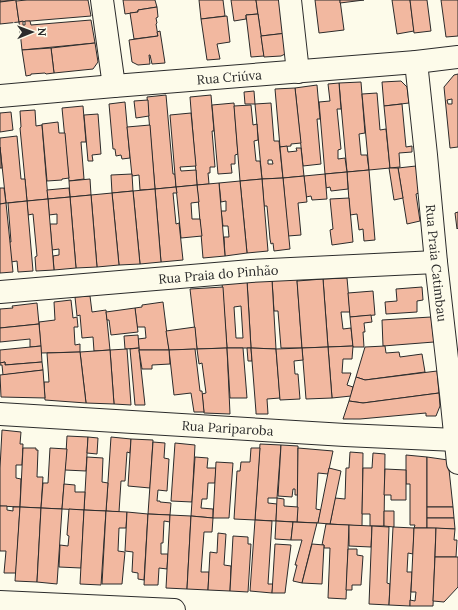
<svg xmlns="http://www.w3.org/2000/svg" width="458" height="610" viewBox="0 0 458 610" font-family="Lora,serif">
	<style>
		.building { fill: #f2b8a0; stroke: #2b2b2b; fill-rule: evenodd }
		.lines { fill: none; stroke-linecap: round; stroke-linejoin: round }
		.minor-casing { stroke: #2b2b2b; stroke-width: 24 }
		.minor { stroke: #fdfbea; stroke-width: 22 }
		.labels { text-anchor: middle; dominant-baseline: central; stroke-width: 3; stroke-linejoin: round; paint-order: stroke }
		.street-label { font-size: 13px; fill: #2b2b2b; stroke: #fdfbea }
	</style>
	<rect width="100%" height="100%" fill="#fdfbea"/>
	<!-- building -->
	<g class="building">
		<polygon points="0,0 16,0 0,2"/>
		<polygon points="16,0 19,22 0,24 0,2"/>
		<polygon points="27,0 88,0 91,16 19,22 16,1"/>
		<polygon points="123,0 155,0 157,7 138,10 138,12 125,14"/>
		<polygon points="199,0 223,0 225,16 201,19"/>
		<polygon points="231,0 256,0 258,14 246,15 246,19 234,21"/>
		<polygon points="256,0 283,0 287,33 261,36"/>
		<polygon points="315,0 340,0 344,30 319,33"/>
		<polygon points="340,0 364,0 340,3"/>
		<polygon points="392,0 410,0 414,31 397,34"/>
		<polygon points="410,0 427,0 431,31 414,33"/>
		<polygon points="441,0 458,0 458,36 446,37"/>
		<polygon points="157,7 158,17 156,18 157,23 156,24 158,36 134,39 130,13 138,12 138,10"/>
		<polygon points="258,14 264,56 251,57 246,15"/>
		<polygon points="227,16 230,42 217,44 220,59 207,60 201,19"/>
		<polygon points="91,20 95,43 22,50 19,22 23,21 23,25 25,25 25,21 30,21 31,25"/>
		<polygon points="160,31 165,63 152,64 150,55 149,55 150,64 138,65 132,62 129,40 158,36 157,32"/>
		<polygon points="287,33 287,53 281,56 264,57 261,36"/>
		<polygon points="95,43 98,62 93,69 54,73 51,48"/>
		<polygon points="51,48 54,73 46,74 45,73 31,74 31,75 26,76 22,50"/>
		<path d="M458,74V147L450,148L444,87L454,75ZM452,99V104H448L447,100Z"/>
		<polygon points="401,81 407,87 409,103 384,106 382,82"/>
		<polygon points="361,82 365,133 359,134 361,155 367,155 369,170 347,172 339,83"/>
		<polygon points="339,83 341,109 337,109 341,149 338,150 338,159 345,158 347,172 325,174 319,102 330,101 328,84"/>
		<polygon points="317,85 320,119 317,119 321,164 303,166 295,88"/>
		<polygon points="295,88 301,143 291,144 291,146 280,147 275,89"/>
		<polygon points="254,91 255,104 245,104 244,92"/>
		<polygon points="377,93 380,130 386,129 390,168 369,170 362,94"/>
		<polygon points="166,95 173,174 175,174 176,187 155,189 147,97"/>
		<polygon points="211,95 214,131 212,131 215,167 210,167 210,173 208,173 209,184 197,185 190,97"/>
		<polygon points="148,100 149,116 136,118 134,101"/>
		<polygon points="125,102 130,158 122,159 121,155 116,156 115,149 113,149 109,104"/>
		<polygon points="234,103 238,154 235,155 235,164 231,164 232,173 218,174 212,105"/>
		<path d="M271,103L274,141H279L283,178L262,179L255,104ZM268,160H272L273,164H268Z"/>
		<polygon points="402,104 406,147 412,146 412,152 399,153 400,167 390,168 384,106"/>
		<polygon points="251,105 253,125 257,124 258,140 254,141 256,161 260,161 262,179 240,181 234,106"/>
		<polygon points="83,106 86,142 81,142 84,179 69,181 62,108"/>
		<polygon points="35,110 36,126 42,125 48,199 27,201 20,128 21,127 20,111"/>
		<polygon points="11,112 13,130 0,132 0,113"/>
		<polygon points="191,113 196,166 180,167 181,171 196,170 197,185 176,187 170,115"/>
		<polygon points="98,114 101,154 92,155 93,161 88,161 84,115"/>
		<polygon points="58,122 59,133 65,133 69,178 62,179 62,180 47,181 42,124"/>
		<polygon points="150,125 155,189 140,190 139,175 132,176 127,127"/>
		<polygon points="17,136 21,179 25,179 27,201 6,203 0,147 0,138"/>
		<polygon points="287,146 288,152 297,151 296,148 301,148 304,176 283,178 280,147"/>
		<polygon points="0,147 2,168 0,168"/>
		<polygon points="416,166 419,193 416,194 420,221 407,224 398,168"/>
		<polygon points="389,168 398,168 403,198 394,200"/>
		<polygon points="369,170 375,240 364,241 363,229 359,230 357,214 350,215 347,172"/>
		<polygon points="347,172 348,189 331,191 330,187 326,188 325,174"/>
		<polygon points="132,174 133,191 112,193 111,175"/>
		<polygon points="325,174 327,199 312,200 311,196 306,197 304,176"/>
		<polygon points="304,176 307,202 298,203 301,235 288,236 283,178"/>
		<polygon points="283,178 290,249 274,251 273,243 271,244 270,239 267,206 264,206 262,179"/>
		<polygon points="90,179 91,195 70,197 69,181"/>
		<polygon points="262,179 268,251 247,253 240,181"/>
		<polygon points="240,181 247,253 225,256 224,237 229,237 228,226 223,226 221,211 226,211 226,201 221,202 219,183"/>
		<polygon points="219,183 225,256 203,258 197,185"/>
		<polygon points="197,185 199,202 191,203 192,219 200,219 202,236 181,238 176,187"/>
		<polygon points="176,187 177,193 173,193 176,224 179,223 183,260 161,262 155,189"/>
		<polygon points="0,188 4,188 6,203 0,204"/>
		<polygon points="69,188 70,197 48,199 47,190"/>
		<polygon points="155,189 161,262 140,264 133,191"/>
		<polygon points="133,191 140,264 119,265 112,193"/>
		<polygon points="112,193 119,265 97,267 91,195"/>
		<polygon points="91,195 97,267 76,268 70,197"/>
		<polygon points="70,197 76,268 54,270 53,256 59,255 59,249 52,250 50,224 57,224 57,214 49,215 48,199"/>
		<polygon points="349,198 353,242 332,245 330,230 333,229 330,199"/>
		<polygon points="48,199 54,270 36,271 35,257 37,256 33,214 28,215 27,201"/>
		<polygon points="27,201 33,271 18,272 17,261 11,262 9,242 11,242 8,203"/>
		<polygon points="6,203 13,272 0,273 0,204"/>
		<polygon points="458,212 458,228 457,229 455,213"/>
		<polygon points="347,278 350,312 341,312 343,329 351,328 353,346 328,347 323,279"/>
		<polygon points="297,279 302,348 281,348 278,311 274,311 272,280"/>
		<polygon points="323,279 328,347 302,348 297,281"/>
		<polygon points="272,280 276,349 251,348 247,281"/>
		<path d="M247,281L251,348H227L222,283ZM241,306L243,338H236L234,307Z"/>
		<polygon points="223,287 227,348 197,349 190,289"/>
		<polygon points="422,287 423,300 417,301 417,312 386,314 385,302 397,301 396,289"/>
		<polygon points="373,291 375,315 350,317 348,293"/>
		<polygon points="90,296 92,312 106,310 110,350 94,351 93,337 82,338 80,315 77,316 75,297"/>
		<polygon points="71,300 73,318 77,317 78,327 74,327 75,345 80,344 80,352 41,353 39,322 55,320 54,302"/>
		<polygon points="163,302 169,350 139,350 138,339 146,338 145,327 137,327 135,308 142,307 142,305"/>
		<polygon points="37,303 39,324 0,328 0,309 13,308 12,306"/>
		<polygon points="135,308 138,332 111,335 109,320 107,320 106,312"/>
		<polygon points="371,315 372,322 364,323 365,332 363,332 364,347 353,347 350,317"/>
		<polygon points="431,317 434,342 383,346 382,320"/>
		<polygon points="39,324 41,346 30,347 30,339 0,342 0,328"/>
		<polygon points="195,327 197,349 169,350 166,331"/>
		<polygon points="138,335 139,348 125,349 124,336"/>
		<polygon points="41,346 42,362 5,365 5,362 0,363 0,350"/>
		<polygon points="353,346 352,359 343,359 342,373 351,373 347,385 353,387 351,396 332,398 328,347"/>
		<polygon points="385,346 386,353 399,352 400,357 422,354 425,372 365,380 356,377 365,347"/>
		<polygon points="328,347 332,398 306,399 302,348"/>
		<polygon points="139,348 139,350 145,405 135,405 130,349"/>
		<polygon points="227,348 230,414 204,413 202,394 206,393 202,363 199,364 197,349"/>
		<polygon points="227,348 243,348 247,398 230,398"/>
		<polygon points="247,348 251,348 252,361 248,361"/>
		<polygon points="251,348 276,349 280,398 267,399 268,414 256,414 256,412"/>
		<polygon points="302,348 303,360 294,361 295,374 298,374 300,399 280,400 276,349"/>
		<polygon points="127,349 131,405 114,404 110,350"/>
		<polygon points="195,349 200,391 202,391 204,412 194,412 191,393 174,395 169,350"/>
		<polygon points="110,350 114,404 86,403 80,352"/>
		<polygon points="139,350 169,350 170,364 152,365 152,369 142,369"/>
		<polygon points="80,352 86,403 45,400 44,382 49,382 47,353"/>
		<polygon points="5,362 5,365 42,362 43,370 3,375 2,365 0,365 0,363"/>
		<polygon points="43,370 45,398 1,397 0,375"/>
		<polygon points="437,371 439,393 363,403 349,401 356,377 365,380"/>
		<polygon points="439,393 440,406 436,416 426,416 426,413 360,419 343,419 349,401 363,403"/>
		<polygon points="2,430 21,432 20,444 23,444 22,465 16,465 16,478 21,479 20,507 0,506 0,468"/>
		<polygon points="67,436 88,437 86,471 65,470"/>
		<polygon points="88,437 98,438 97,454 87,453"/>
		<polygon points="111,437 131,439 130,453 127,452 125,481 121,481 119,512 106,511"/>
		<polygon points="131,439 153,440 150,488 128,486"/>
		<polygon points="153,442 165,443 164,458 169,459 167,491 158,490 157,501 160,501 160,502 171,503 170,515 148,514"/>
		<polygon points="175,443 195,445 192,502 171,501"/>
		<polygon points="260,444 281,445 277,498 268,498 268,503 277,504 276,521 255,520"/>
		<polygon points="281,445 298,446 298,495 295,495 295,489 293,489 292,497 278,496"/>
		<polygon points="23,448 36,448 36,450 38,450 37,477 43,477 41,508 20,507"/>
		<polygon points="50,448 67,449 62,509 41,508 43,483 48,483"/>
		<polygon points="251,448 260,448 255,520 234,519 237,471 240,471 241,462 250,462"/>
		<polygon points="298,448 333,451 328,474 318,473 316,509 321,510 318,523 297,522"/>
		<polygon points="350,452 363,453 362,526 330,524 335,498 345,499 346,468 349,468"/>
		<polygon points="373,453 385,454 384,526 370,526 370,514 362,514 363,468 372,468"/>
		<polygon points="406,455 427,457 427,528 414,528 415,525 410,525 410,484 406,484"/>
		<polygon points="87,457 103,458 102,482 108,483 106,511 84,510"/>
		<polygon points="195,457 208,458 207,468 216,468 215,483 208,483 207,499 202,499 201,508 213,509 213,518 191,516"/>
		<polygon points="427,457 448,460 453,507 427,507"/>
		<polygon points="216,462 233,463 229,518 213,518"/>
		<polygon points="329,468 341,471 330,524 318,523"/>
		<polygon points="385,469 406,470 406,500 391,500 391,495 384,495"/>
		<polygon points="64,484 75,485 75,492 85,492 84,510 62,509"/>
		<polygon points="277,498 284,499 284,506 298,507 297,522 276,521"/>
		<polygon points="0,506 7,506 7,510 13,511 13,507 20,507 16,573 4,573 6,551 0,551"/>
		<polygon points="20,507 41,508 37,582 15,581"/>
		<polygon points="427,507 453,507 454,518 427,518"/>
		<polygon points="41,508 62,509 57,584 37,582"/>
		<polygon points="69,509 84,510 81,568 59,567 60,545 68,546 69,536 67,535"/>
		<polygon points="84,510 106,511 101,585 80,584"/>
		<polygon points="106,511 127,512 126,528 119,528 118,551 125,552 122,584 102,584"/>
		<polygon points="384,511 394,511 394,527 384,526"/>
		<polygon points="127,512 148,514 144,580 138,579 138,573 132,572 133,552 125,551"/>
		<polygon points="148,514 170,515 170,522 164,521 163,543 161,543 161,554 168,554 167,569 159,568 158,585 144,585"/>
		<polygon points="170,515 191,516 187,589 166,588"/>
		<polygon points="191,516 213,518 212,532 204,532 201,572 209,572 208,590 187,589"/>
		<polygon points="427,518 454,518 455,529 427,528"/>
		<polygon points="255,520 272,521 268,584 273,584 272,593 250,591"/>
		<polygon points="276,521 293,522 291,540 275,539"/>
		<polygon points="293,522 317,523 302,583 293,581 297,565 295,565 302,540 291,540"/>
		<polygon points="326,524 349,525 346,599 328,598 330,548 324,548 324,545 322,545"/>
		<polygon points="349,525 372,526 371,547 349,546"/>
		<polygon points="372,526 389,527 387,583 390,584 389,605 369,604"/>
		<polygon points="393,527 414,528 413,554 408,553 407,572 412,572 410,606 389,605"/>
		<polygon points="414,528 436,528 433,606 410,606 410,600 415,601 416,592 411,592"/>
		<polygon points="436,528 455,529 454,540 457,540 456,557 435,557"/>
		<polygon points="218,533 226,534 224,565 231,566 230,591 208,590 210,552 217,553"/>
		<polygon points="233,536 248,537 248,544 251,544 248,592 230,591"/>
		<polygon points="275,544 291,545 285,593 272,593"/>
		<polygon points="312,544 324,545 322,584 302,583"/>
		<polygon points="348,549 357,549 357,555 363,556 361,585 352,585 352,590 346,590"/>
		<polygon points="435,557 458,557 458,587 444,602 433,601"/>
	</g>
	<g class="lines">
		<!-- minor casing -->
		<g class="minor-casing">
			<g id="minor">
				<polyline points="102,0 114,86"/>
				<polyline points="290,0 298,72"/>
				<path id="s1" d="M416,62L426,155L436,262L451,394L458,463"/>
				<path id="s2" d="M0,96L114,86L416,62L458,57"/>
				<path id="s3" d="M0,292L251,271L436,262"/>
				<path id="s4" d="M0,414L345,435L456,440"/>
				<polyline points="0,602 174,610"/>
			</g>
		</g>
		<!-- minor -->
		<use href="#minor" class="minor"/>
	</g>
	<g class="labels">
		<!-- street labels -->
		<g class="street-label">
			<text stroke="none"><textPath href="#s2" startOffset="230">Rua Criúva</textPath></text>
			<text stroke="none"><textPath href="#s1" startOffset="202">Rua Praia Catimbau</textPath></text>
			<text stroke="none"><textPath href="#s3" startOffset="219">Rua Praia do Pinhão</textPath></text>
			<text stroke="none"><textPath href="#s4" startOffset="228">Rua Pariparoba</textPath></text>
		</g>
	</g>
	<!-- north arrow -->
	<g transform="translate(32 32) rotate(89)" stroke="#fdfbea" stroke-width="3" paint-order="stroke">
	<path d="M0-3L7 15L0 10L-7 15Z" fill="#2b2b2b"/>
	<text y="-6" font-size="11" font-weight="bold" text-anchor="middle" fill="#2b2b2b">N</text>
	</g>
</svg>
